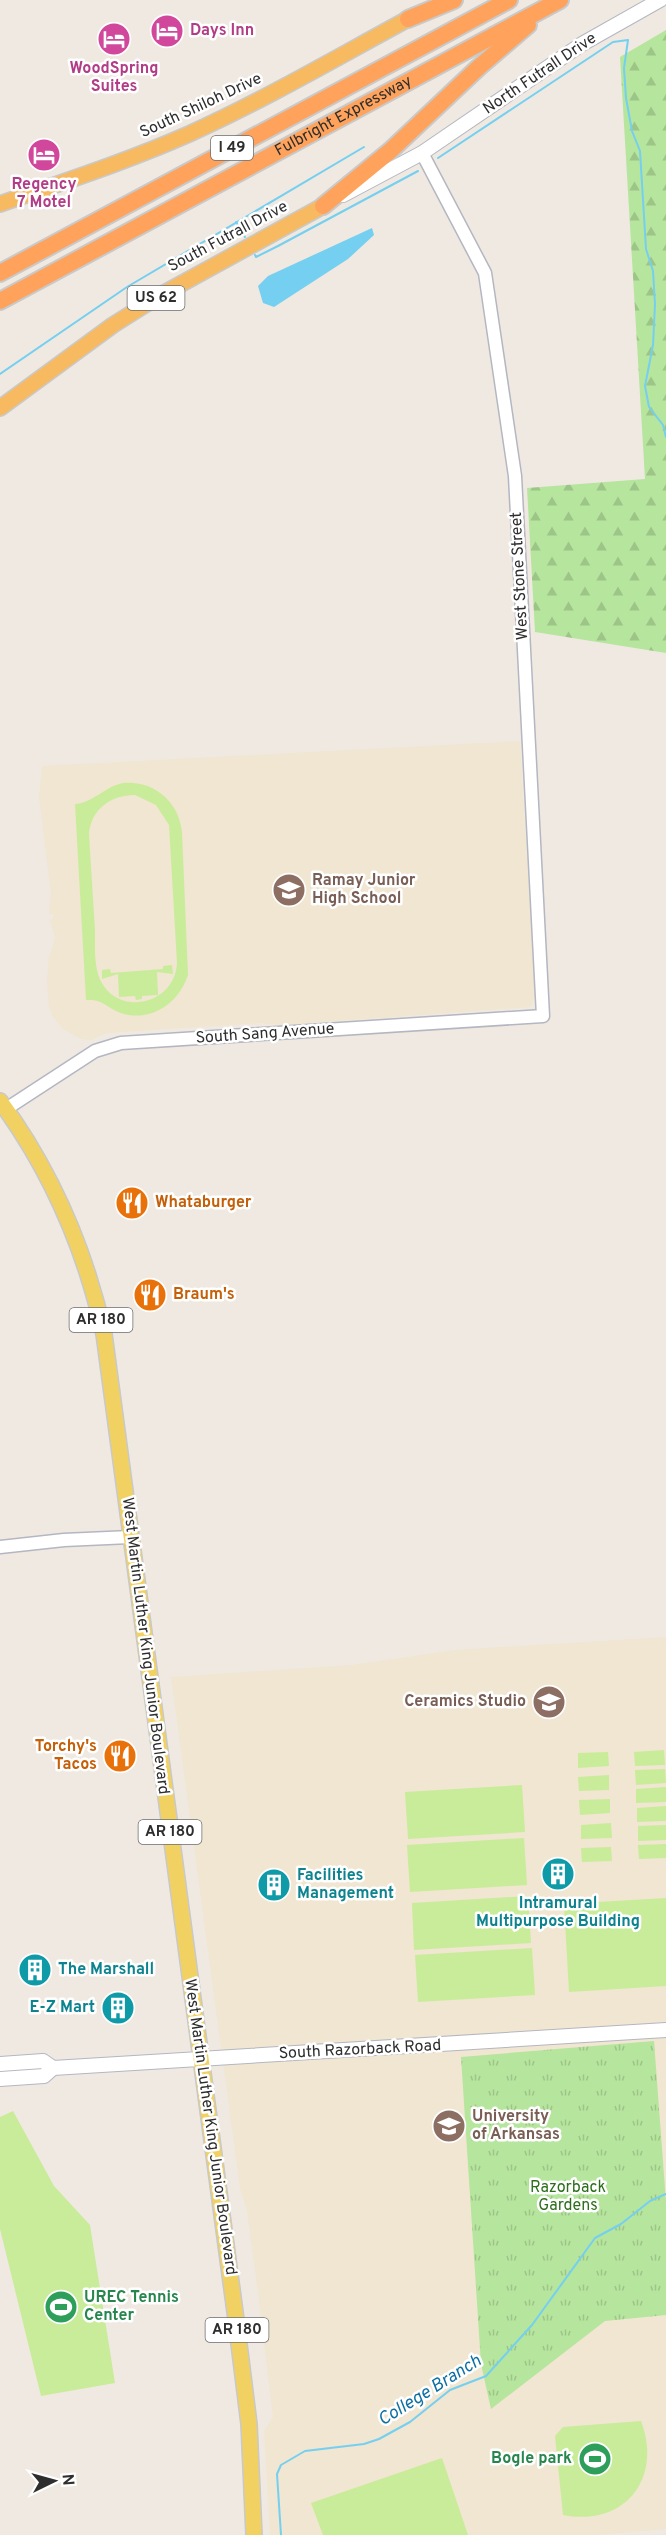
<svg xmlns="http://www.w3.org/2000/svg" width="666" height="2535" viewBox="0 0 666 2535" font-family="Overpass,sans-serif">
	<style>
		.education { fill: #f0e6d1 }
		.forest { fill: url(#forest-firs) }
		.park { fill: url(#park-tufts) }
		.pitch { fill: #c9ec9a; fill-rule: evenodd }
		.water { fill: #75cff0 }
		.lines { fill: none; stroke-linecap: round; stroke-linejoin: round }
		.stream { stroke: #75cff0; stroke-width: 2 }
		.tertiary-casing { stroke: #b4b7c1; stroke-width: 15 }
		.secondary-casing { stroke: #b4b7c1; stroke-width: 16 }
		.primary-casing { stroke: #c9c9c9; stroke-width: 18 }
		.trunk-casing { stroke: #c9c9c9; stroke-width: 18 }
		.motorway-casing { stroke: #c9c9c9; stroke-width: 20 }
		.tertiary { stroke: #fff; stroke-width: 12 }
		.secondary { stroke: #fff; stroke-width: 14 }
		.primary { stroke: #f2d163; stroke-width: 15 }
		.trunk { stroke: #f8ba60; stroke-width: 15 }
		.motorway { stroke: #ffa35c; stroke-width: 16 }
		.labels { text-anchor: middle; dominant-baseline: central; stroke-width: 5; stroke-linejoin: round; paint-order: stroke }
		.shield { fill: #fff; stroke: #6d6d6d; stroke-width: 1.5 }
		.shield-label { font-size: 15px; font-weight: bold; fill: #2e2e2e }
		.hotel-label { font-size: 16px; font-weight: bold; fill: #b23c85; stroke: #fff }
		.street-label { font-size: 16px; fill: #2e2e2e; stroke: #fff }
		.education-label { font-size: 16px; font-weight: bold; fill: #785e54; stroke: #fff; text-anchor: start }
		.food-label { font-size: 16px; font-weight: bold; fill: #c56008; stroke: #fff; text-anchor: start }
		.culture-label { font-size: 16px; font-weight: bold; fill: #0d838f; stroke: #fff; text-anchor: start }
		.park-label { font-size: 16px; fill: #2c6e1b; stroke: #fff }
		.leisure-label { font-size: 16px; font-weight: bold; fill: #27864d; stroke: #fff; text-anchor: start }
		.water-label { font-size: 18px; font-style: italic; fill: #0d6fa3; stroke: #fff }
	</style>
	<defs>
		<pattern id="forest-firs" width="22" height="20" patternUnits="userSpaceOnUse" patternTransform="scale(1.5)"><rect width="22" height="20" fill="#b6e59e"/><path d="M5 1l3.5 6h-7zM16 11l3.5 6h-7z" fill="#9dc588"/></pattern>
		<pattern id="park-tufts" width="24" height="20" patternUnits="userSpaceOnUse" patternTransform="scale(1.5)"><rect width="24" height="20" fill="#b6e59e"/><path d="M3 7l-1-3M5 7V3M7 7l1-3M15 17l-1-3M17 17v-4M19 17l1-3" fill="none" stroke="#9dc588"/></pattern>
	</defs>
	<rect width="100%" height="100%" fill="#efe9e1"/>
	<!-- education -->
	<g class="education">
		<polygon points="520,741 535,996 531,1007 282,1025 260,1023 106,1033 92,1040 81,1039 63,1029 53,1017 49,1007 47,981 49,958 55,938 50,920 53,919 53,914 49,914 51,894 39,797 42,766"/>
		<polygon points="666,1637 666,2529 595,2535 270,2535 264,2431 273,2417 259,2301 247,2211 240,2188 171,1677 352,1665 455,1650"/>
	</g>
	<!-- forest -->
	<polygon class="forest" points="666,30 666,653 535,632 527,488 645,479 620,57"/>
	<!-- park -->
	<polygon class="park" points="654,2041 666,2202 666,2315 605,2321 491,2409 481,2364 461,2057"/>
	<!-- pitch -->
	<g class="pitch">
		<path d="M123,783C153,780 179,801 182,832L188,975C179,1003 151,1023 121,1013C105,1007 104,999 86,1000L75,804C93,803 104,787 123,783ZM135,795L156,805L169,825L177,963C175,1006 115,1018 99,977C94,963 95,945 95,931C93,899 91,866 89,834C91,809 111,795 135,795Z"/>
		<polygon points="172,965 173,974 157,972 158,995 142,996 142,999 136,1000 135,996 119,997 118,974 102,979 102,970 110,969 111,973 163,969 163,966"/>
		<polygon points="664,1750 665,1765 635,1766 634,1752"/>
		<polygon points="608,1752 609,1766 578,1768 578,1753"/>
		<polygon points="665,1769 666,1783 636,1785 635,1770"/>
		<polygon points="609,1775 609,1790 579,1791 578,1777"/>
		<polygon points="522,1785 525,1832 408,1839 405,1792"/>
		<polygon points="666,1787 666,1802 636,1803 636,1789"/>
		<polygon points="610,1799 610,1813 580,1815 579,1800"/>
		<polygon points="666,1806 666,1821 637,1822 637,1808"/>
		<polygon points="611,1823 612,1838 581,1839 581,1825"/>
		<polygon points="666,1825 666,1840 638,1841 638,1826"/>
		<polygon points="524,1838 527,1885 410,1892 407,1845"/>
		<polygon points="666,1844 666,1858 639,1859 638,1845"/>
		<polygon points="611,1847 612,1861 582,1862 581,1848"/>
		<polygon points="528,1896 531,1943 414,1950 412,1903"/>
		<polygon points="666,1898 666,1986 569,1992 564,1904"/>
		<polygon points="532,1948 535,1995 418,2002 415,1955"/>
		<polygon points="13,2111 54,2186 90,2225 115,2383 41,2396 0,2229 0,2117"/>
		<path d="M641,2421C663,2479 624,2527 563,2515L555,2436L563,2427Z"/>
		<polygon points="442,2458 468,2535 323,2535 311,2503"/>
	</g>
	<!-- water -->
	<polygon class="water" points="372,228 374,235 348,259 274,307 263,303 258,286 268,276"/>
	<g class="lines">
		<!-- stream -->
		<g class="stream">
			<polyline points="438,158 613,42 628,40 624,68 626,98 632,131 640,151 646,249 653,271 655,304 653,345 645,386 649,407 663,425 666,437"/>
			<polyline points="236,222 245,237"/>
			<polyline points="255,255 256,257 278,246 418,171"/>
			<polyline points="0,374 127,287 364,147"/>
			<polyline points="281,2535 277,2474 281,2465 305,2451 364,2444 379,2439 410,2422 450,2390 486,2376 532,2325 595,2238 621,2224 650,2201 666,2194"/>
		</g>
		<!-- tertiary casing -->
		<g class="tertiary-casing">
			<g id="tertiary">
				<polyline points="6,1109 95,1051 121,1043 543,1016 515,476 485,273 422,153"/>
				<polyline points="0,1547 64,1540 130,1537"/>
			</g>
		</g>
		<!-- secondary casing -->
		<g class="secondary-casing">
			<g id="secondary">
				<polyline points="343,195 422,153 582,44 660,0"/>
				<polyline points="0,2064 43,2061 53,2068 666,2030"/>
				<polyline points="0,2079 44,2076 53,2068"/>
			</g>
		</g>
		<!-- primary casing -->
		<g class="primary-casing">
			<path id="primary" d="M0,1101C52,1172 85,1249 104,1334L235,2312L249,2424L254,2535"/>
		</g>
		<!-- trunk casing -->
		<g class="trunk-casing">
			<g id="trunk">
				<path d="M0,204C63,182 128,161 189,134C264,100 336,58 408,19"/>
				<polyline points="0,408 113,325 159,296 323,206"/>
			</g>
		</g>
		<!-- motorway casing -->
		<g class="motorway-casing">
			<g id="motorway">
				<polyline points="408,19 454,0"/>
				<polyline points="323,206 390,151 479,67 528,25"/>
				<polyline points="0,273 509,0"/>
				<path id="s1" d="M0,301L560,0"/>
			</g>
		</g>
		<!-- tertiary -->
		<use href="#tertiary" class="tertiary"/>
		<!-- secondary -->
		<use href="#secondary" class="secondary"/>
		<!-- primary -->
		<use href="#primary" class="primary"/>
		<!-- trunk -->
		<use href="#trunk" class="trunk"/>
		<!-- motorway -->
		<use href="#motorway" class="motorway"/>
	</g>
	<!-- icons -->
	<defs>
		<g id="hotel-disc" transform="scale(1.725)"><circle r="9.5" fill="#d1479c" stroke="#fff"/><path d="M-6-4.5h1.5V1H6V5H4.5V3h-9V5H-6ZM-4 0a1.8 1.8 0 1 1 3.6 0ZM.5 0V-2.5h3Q6-2.5 6 0Z" fill="#fff"/></g>
		<g id="school-disc" transform="scale(1.725)"><circle r="9.5" fill="#8d6e63" stroke="#fff"/><path d="M0-5L7-2L0 1L-7-2ZM-4 1L0 2.5L4 1V4Q0 6-4 4Z" fill="#fff"/></g>
		<g id="restaurant-disc" transform="scale(1.725)"><circle r="9.5" fill="#e8710a" stroke="#fff"/><path d="M-5-6h1v4h1v-4h1v4h1v-4h1v5L-1.5 .5V6h-2V.5L-5-1ZM5-6V6H3V1.5H1.5Q1.5-4 5-6Z" fill="#fff"/></g>
		<g id="university-disc" transform="scale(1.725)"><circle r="9.5" fill="#8d6e63" stroke="#fff"/><path d="M0-5L7-2L0 1L-7-2ZM-4 1L0 2.5L4 1V4Q0 6-4 4Z" fill="#fff"/></g>
		<g id="building-disc" transform="scale(1.725)"><circle r="9.5" fill="#0f9aa8" stroke="#fff"/><path d="M-4-6H4V6H1V3H-1V6H-4ZM-2.5-4.3h1.7v1.8h-1.7ZM.8-4.3h1.7v1.8H.8ZM-2.5-1h1.7V.8h-1.7ZM.8-1h1.7V.8H.8Z" fill="#fff"/></g>
		<g id="stadium-disc" transform="scale(1.725)"><circle r="9.5" fill="#2e9e5b" stroke="#fff"/><path d="M0-5a6.5 5 0 1 0 0 10a6.5 5 0 1 0 0-10ZM-3.5-1.8h7v3.6h-7Z" fill="#fff"/></g>
	</defs>
	<g fill-rule="evenodd">
		<use href="#hotel-disc" x="167" y="31"/>
		<use href="#hotel-disc" x="114" y="39"/>
		<use href="#hotel-disc" x="44" y="155"/>
		<use href="#school-disc" x="289" y="890"/>
		<use href="#restaurant-disc" x="132" y="1203"/>
		<use href="#restaurant-disc" x="150" y="1295"/>
		<use href="#university-disc" x="549" y="1702"/>
		<use href="#restaurant-disc" x="120" y="1756"/>
		<use href="#building-disc" x="558" y="1874"/>
		<use href="#building-disc" x="274" y="1885"/>
		<use href="#building-disc" x="35" y="1970"/>
		<use href="#building-disc" x="118" y="2008"/>
		<use href="#university-disc" x="449" y="2126"/>
		<use href="#stadium-disc" x="61" y="2307"/>
		<use href="#stadium-disc" x="595" y="2459"/>
	</g>
	<g class="labels">
		<!-- shield labels -->
		<g class="shield">
			<rect x="211" y="136" width="42" height="24" rx="4.5"/>
			<rect x="127.5" y="286" width="57" height="24" rx="4.5"/>
			<rect x="69.5" y="1308" width="63" height="24" rx="4.5"/>
			<rect x="138.5" y="1820" width="63" height="24" rx="4.5"/>
			<rect x="205.5" y="2318" width="63" height="24" rx="4.5"/>
		</g>
		<g class="shield-label">
			<text x="232" y="148">I 49</text>
			<text x="156" y="298">US 62</text>
			<text x="101" y="1320">AR 180</text>
			<text x="170" y="1832">AR 180</text>
			<text x="237" y="2330">AR 180</text>
		</g>
		<!-- hotel labels -->
		<g class="hotel-label">
			<text x="190" y="31" text-anchor="start">Days Inn</text>
			<text x="114" y="69">WoodSpring<tspan x="114" dy="18">Suites</tspan></text>
			<text x="44" y="185">Regency<tspan x="44" dy="18">7 Motel</tspan></text>
		</g>
		<!-- street labels -->
		<g class="street-label">
			<text transform="translate(540 74) rotate(-34)">North Futrall Drive</text>
			<text transform="translate(201 106) rotate(-25)">South Shiloh Drive</text>
			<text stroke="none"><textPath href="#s1" startOffset="390">Fulbright Expressway</textPath></text>
			<text transform="translate(228 237) rotate(-28)">South Futrall Drive</text>
			<text transform="translate(520 576) rotate(-93)">West Stone Street</text>
			<text transform="translate(265 1034) rotate(-4)">South Sang Avenue</text>
			<text transform="translate(145 1646) rotate(83)">West Martin Luther King Junior Boulevard</text>
			<text transform="translate(360 2050) rotate(-3)">South Razorback Road</text>
			<text transform="translate(210 2127) rotate(82)">West Martin Luther King Junior Boulevard</text>
		</g>
		<!-- education labels -->
		<g class="education-label">
			<text x="312" y="881">Ramay Junior<tspan x="312" dy="18">High School</tspan></text>
			<text x="526" y="1702" text-anchor="end">Ceramics Studio</text>
			<text x="472" y="2117">University<tspan x="472" dy="18">of Arkansas</tspan></text>
		</g>
		<!-- food labels -->
		<g class="food-label">
			<text x="155" y="1203">Whataburger</text>
			<text x="173" y="1295">Braum's</text>
			<text x="97" y="1747" text-anchor="end">Torchy's<tspan x="97" dy="18">Tacos</tspan></text>
		</g>
		<!-- culture labels -->
		<g class="culture-label">
			<text x="297" y="1876">Facilities<tspan x="297" dy="18">Management</tspan></text>
			<text x="558" y="1904" text-anchor="middle">Intramural<tspan x="558" dy="18">Multipurpose Building</tspan></text>
			<text x="58" y="1970">The Marshall</text>
			<text x="95" y="2008" text-anchor="end">E-Z Mart</text>
		</g>
		<!-- park labels -->
		<g class="park-label">
			<text x="568" y="2188">Razorback<tspan x="568" dy="18">Gardens</tspan></text>
		</g>
		<!-- leisure labels -->
		<g class="leisure-label">
			<text x="84" y="2298">UREC Tennis<tspan x="84" dy="18">Center</tspan></text>
			<text x="572" y="2459" text-anchor="end">Bogle park</text>
		</g>
		<!-- water labels -->
		<g class="water-label">
			<text transform="translate(430 2391) rotate(-32)">College Branch</text>
		</g>
	</g>
	<!-- north arrow -->
	<g transform="translate(54 2481) rotate(85)" stroke="#ffffff" stroke-width="4.5" paint-order="stroke">
	<path d="M0-4.5L10 22L0 15L-10 22Z" fill="#2e2e2e"/>
	<text y="-9" font-size="16" font-weight="bold" text-anchor="middle" fill="#2e2e2e">N</text>
	</g>
</svg>
